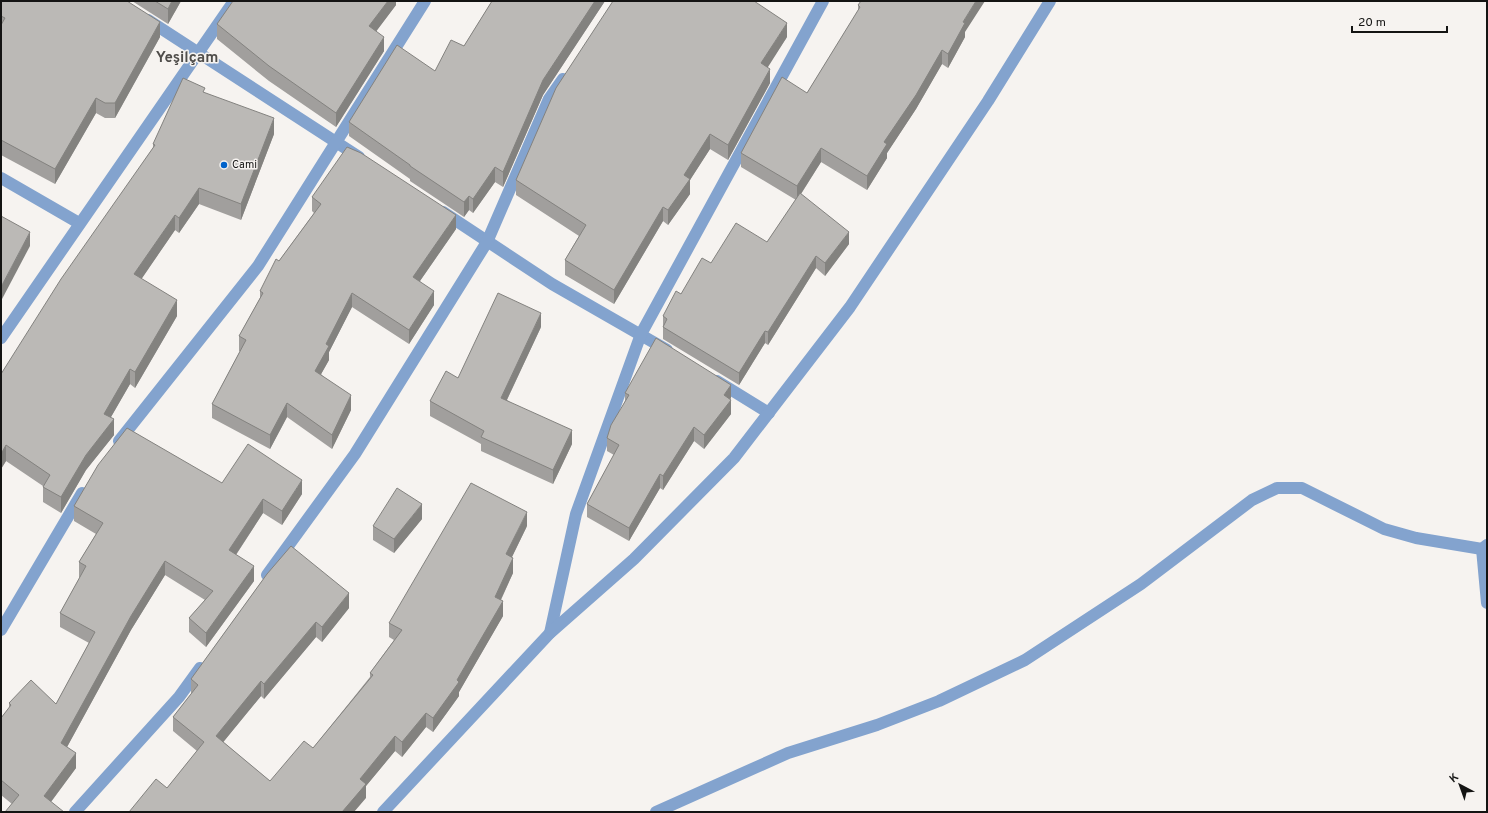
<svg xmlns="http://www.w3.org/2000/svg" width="1488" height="813" viewBox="0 0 1488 813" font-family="Overpass,sans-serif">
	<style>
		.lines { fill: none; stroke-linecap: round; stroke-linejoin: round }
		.minor { stroke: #83a3ce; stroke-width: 12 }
		.wall { fill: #a19f9d }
		.shaded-wall { fill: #83827f }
		.building { fill: #bbb9b6; stroke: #83827f }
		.poi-dot { fill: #0063cb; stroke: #f6f3f0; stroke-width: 1.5 }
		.labels { text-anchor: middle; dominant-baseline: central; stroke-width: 3; stroke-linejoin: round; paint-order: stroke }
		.poi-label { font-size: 11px; fill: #141413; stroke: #f6f3f0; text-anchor: start }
		.district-label { font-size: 15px; font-weight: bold; fill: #4f4d4a; stroke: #f6f3f0 }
	</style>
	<rect width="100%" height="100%" fill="#f6f3f0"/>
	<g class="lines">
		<!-- minor -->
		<g class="minor">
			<polyline points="148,20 359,157"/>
			<polyline points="1,178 79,223"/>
			<polyline points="443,212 552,284 667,350"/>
			<polyline points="1,338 234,1"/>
			<polyline points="717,381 769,413"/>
			<polyline points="119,441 258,266 425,1"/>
			<polyline points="1482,549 1487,603"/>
			<polyline points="267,575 355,454 487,242 549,99 563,79"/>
			<polyline points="1,630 82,493"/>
			<polyline points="550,633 576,514 641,334 823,1"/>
			<polyline points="75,812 179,697 200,668"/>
			<polyline points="383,812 550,633 634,559 734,458 850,307 988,101 1050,1"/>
			<polyline points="656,812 788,753 877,725 939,701 1025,660 1141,584 1252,500 1277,488 1302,488 1384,529 1416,538 1482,549 1487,545"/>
		</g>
	</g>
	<!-- wall -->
	<g class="wall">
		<polygon points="1,1 160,37 115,118 105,118 96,113 55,184 1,155"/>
		<polygon points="132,1 181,1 168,24"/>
		<polygon points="396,1 396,5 376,31 384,51 336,127 269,81 217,39 217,24"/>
		<polygon points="492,1 605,1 543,95 503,187 495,182 473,213 469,210 464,217 410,181 410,179 349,136 349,122 435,71 464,46"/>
		<polygon points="858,5 965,32 965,37 948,68 942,64 916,109 887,153 887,158 867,190 821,162 801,194 849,244 825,276 816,268 768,345 765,343 739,385 663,339 663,316 681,294 711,263 767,242 796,200 741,167 741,153 807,93 858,11"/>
		<polygon points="787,37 767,67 770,83 728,160 710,149 690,180 690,194 668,225 663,221 614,304 565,275 565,260 579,236 516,195 516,180"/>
		<polygon points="205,93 274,134 241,220 199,204 179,233 175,230 141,279 177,316 135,388 130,384 111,417 114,435 86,470 61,513 43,502 43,486 6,461 1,469 1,374 153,148 153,144"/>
		<polygon points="312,197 456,229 420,281 434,305 409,344 352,307 329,352 329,360 321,374 351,410 332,449 287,417 270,449 212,418 212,404 240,351 239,351 239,336 260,298 260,291 279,261 314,213 312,211"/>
		<polygon points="541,327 507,400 572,444 553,484 481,451 481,444 430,416 430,401 458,378"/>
		<polygon points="625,393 731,398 730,399 731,414 704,449 694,441 663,490 660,488 629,541 587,517 587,504 614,455 607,451 607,438 625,401"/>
		<polygon points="222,483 302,494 282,525 263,513 236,555 254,581 206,647 189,632 189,618 205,600 165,575 131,630 67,747 76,768 51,802 12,804 1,795 1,718 9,708 9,703 56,704 89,643 60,627 60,613 80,577 79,577 79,562 96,534 74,521 74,506"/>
		<polygon points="422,519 394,553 373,540 373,526"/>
		<polygon points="527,526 512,557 513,573 501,600 503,616 459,692 459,696 433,732 426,727 402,757 395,751 366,786 366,798 167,788 197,751 173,731 173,717 191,694 191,679 267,574 349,608 322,642 316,637 264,699 261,696 223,742 270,781 313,748 370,677 370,673 394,640 389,637 389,623"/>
	</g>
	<!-- shaded-wall -->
	<g class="shaded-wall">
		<polygon points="172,1 181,1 168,24 168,9"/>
		<polygon points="388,1 396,1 396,5 369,41 369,26"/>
		<polygon points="595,1 605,1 543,95 503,187 503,172 543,80"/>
		<polygon points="976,1 985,1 965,32 965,37 948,68 948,54 963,22"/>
		<polygon points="160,22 160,37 115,118 115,103"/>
		<polygon points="787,23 787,37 761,78 761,63"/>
		<polygon points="384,37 384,51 336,127 336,113"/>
		<polygon points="942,50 942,64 916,109 887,153 887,158 867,190 867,176 884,142"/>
		<polygon points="770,69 770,83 728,160 728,145"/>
		<polygon points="96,98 96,113 55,184 55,169"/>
		<polygon points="274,118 274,134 241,220 241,204"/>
		<polygon points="710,134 710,149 690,180 690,194 668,225 668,210 684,175"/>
		<polygon points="821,148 821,162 797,200 797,186"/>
		<polygon points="495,167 495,182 473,213 473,199"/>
		<polygon points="199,188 199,204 179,233 179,218"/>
		<polygon points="469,196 469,210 464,217 464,202"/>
		<polygon points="663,207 663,221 614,304 614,290"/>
		<polygon points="175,215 175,230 134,290 134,274"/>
		<polygon points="456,215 456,229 413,291 413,277"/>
		<polygon points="30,232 30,246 1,301 1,287"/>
		<polygon points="849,232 849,244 825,276 825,263"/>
		<polygon points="816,256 816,268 768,345 768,332"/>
		<polygon points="434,291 434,305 409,344 409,330"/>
		<polygon points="352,293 352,307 329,352 329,360 315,385 315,371 326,344"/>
		<polygon points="177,300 177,316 135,388 135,372"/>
		<polygon points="541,313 541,327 501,412 501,398"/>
		<polygon points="765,331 765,343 739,385 739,373"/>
		<polygon points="130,369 130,384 104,429 104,414"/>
		<polygon points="731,385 731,398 724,408 724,395"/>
		<polygon points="351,395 351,410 332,449 332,435"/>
		<polygon points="731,400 731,414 704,449 704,435"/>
		<polygon points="287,403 287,417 270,449 270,435"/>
		<polygon points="114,419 114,435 86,470 61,513 61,497 86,455"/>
		<polygon points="694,427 694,441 663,490 663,476"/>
		<polygon points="572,430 572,444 553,484 553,470"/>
		<polygon points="6,445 6,461 1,469 1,454"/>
		<polygon points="660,474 660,488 629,541 629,528"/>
		<polygon points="302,480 302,494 282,525 282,511"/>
		<polygon points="263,499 263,513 229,565 229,550"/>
		<polygon points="422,504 422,519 394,553 394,539"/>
		<polygon points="527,512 527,526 506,569 506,554"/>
		<polygon points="513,558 513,573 495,612 495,597"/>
		<polygon points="165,561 165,575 131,630 61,758 61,743 131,616"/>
		<polygon points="254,566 254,581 206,647 206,633"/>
		<polygon points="349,593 349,608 322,642 322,627"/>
		<polygon points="503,601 503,616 459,692 459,696 433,732 433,718 457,680"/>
		<polygon points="316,622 316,637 264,699 264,684"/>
		<polygon points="261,681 261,696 216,751 216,736"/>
		<polygon points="426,713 426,727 402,757 402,742"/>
		<polygon points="395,736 395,751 366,786 366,798 354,812 342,812 360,779"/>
		<polygon points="76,753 76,768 44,811 44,796"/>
	</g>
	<!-- building -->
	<g class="building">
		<polygon points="1,1 127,1 160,22 115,103 105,103 96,98 55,169 1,140 1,25 5,18 1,16"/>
		<polygon points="155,1 172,1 168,9"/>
		<polygon points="233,1 388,1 369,26 384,37 336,113 269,66 217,24"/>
		<polygon points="492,1 595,1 543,80 503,172 495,167 473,199 469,196 464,202 410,166 410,165 349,122 397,45 435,71 451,40 464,46"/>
		<polygon points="613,1 754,1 787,23 761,63 770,69 728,145 710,134 684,175 690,179 668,210 663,207 614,290 565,260 586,225 516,180 556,88"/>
		<polygon points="861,1 976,1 963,22 965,23 948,54 942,50 916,95 884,142 887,144 867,176 821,148 797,186 741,153 782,77 807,93 860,7 858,5"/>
		<polygon points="183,78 205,88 203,92 274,118 241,204 199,188 179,218 175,215 134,274 177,300 135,372 130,369 104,414 114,419 86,455 61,497 43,487 50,475 6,445 1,454 1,374 61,279 155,145 153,144"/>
		<polygon points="347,147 361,153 456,215 413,277 434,291 409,330 352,293 326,344 329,346 315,371 351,395 332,435 287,403 270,435 212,404 246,340 239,336 263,293 260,291 276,259 279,261 321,204 312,197"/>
		<polygon points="800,193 849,232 825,263 816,256 768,332 765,331 739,373 663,327 667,319 663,316 676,291 681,294 702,258 711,263 736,223 767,242"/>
		<polygon points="1,216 30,232 1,287"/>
		<polygon points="498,293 541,313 501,398 572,430 553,470 481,437 484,431 430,401 446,371 458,378"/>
		<polygon points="656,338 731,385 724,395 731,400 704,435 694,427 663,476 660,474 629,528 587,504 619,445 607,438 611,425 629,395 625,393"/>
		<polygon points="127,428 222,483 248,444 302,480 282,511 263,499 229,550 254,566 206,633 189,618 213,591 165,561 131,616 61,743 76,753 44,796 64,812 5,812 19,795 1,780 1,718 11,705 9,703 31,680 56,704 95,632 60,613 86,566 79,562 103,523 74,506 98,465"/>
		<polygon points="471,483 527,512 506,554 513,558 495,597 503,601 457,680 459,682 433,718 426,713 402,742 395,736 360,779 366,784 342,812 129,812 156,779 167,788 204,742 173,717 198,685 191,679 267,574 291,546 349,593 322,627 316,622 264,684 261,681 216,736 270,781 304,741 313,748 373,675 370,673 402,630 389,623"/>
		<polygon points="397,488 422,504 394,539 373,526"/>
	</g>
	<!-- markers -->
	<circle class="poi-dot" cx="224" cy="165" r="4"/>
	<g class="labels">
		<!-- poi labels -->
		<g class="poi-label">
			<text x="232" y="165">Cami</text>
		</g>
		<!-- district labels -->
		<g class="district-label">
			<text x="187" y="58">Yeşilçam</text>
		</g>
	</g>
	<!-- border -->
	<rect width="1488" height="813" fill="none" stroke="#141413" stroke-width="4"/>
	<!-- north arrow -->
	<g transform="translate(1460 785) rotate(319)" stroke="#f6f3f0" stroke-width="3" paint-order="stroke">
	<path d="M0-3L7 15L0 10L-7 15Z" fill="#141413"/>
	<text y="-6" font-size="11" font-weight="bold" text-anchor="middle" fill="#141413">K</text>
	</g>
	<!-- scale -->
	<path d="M1352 26v6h95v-6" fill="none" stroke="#141413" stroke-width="2"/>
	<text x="1358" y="26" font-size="12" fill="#141413" stroke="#f6f3f0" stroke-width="3" paint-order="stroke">20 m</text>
</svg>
